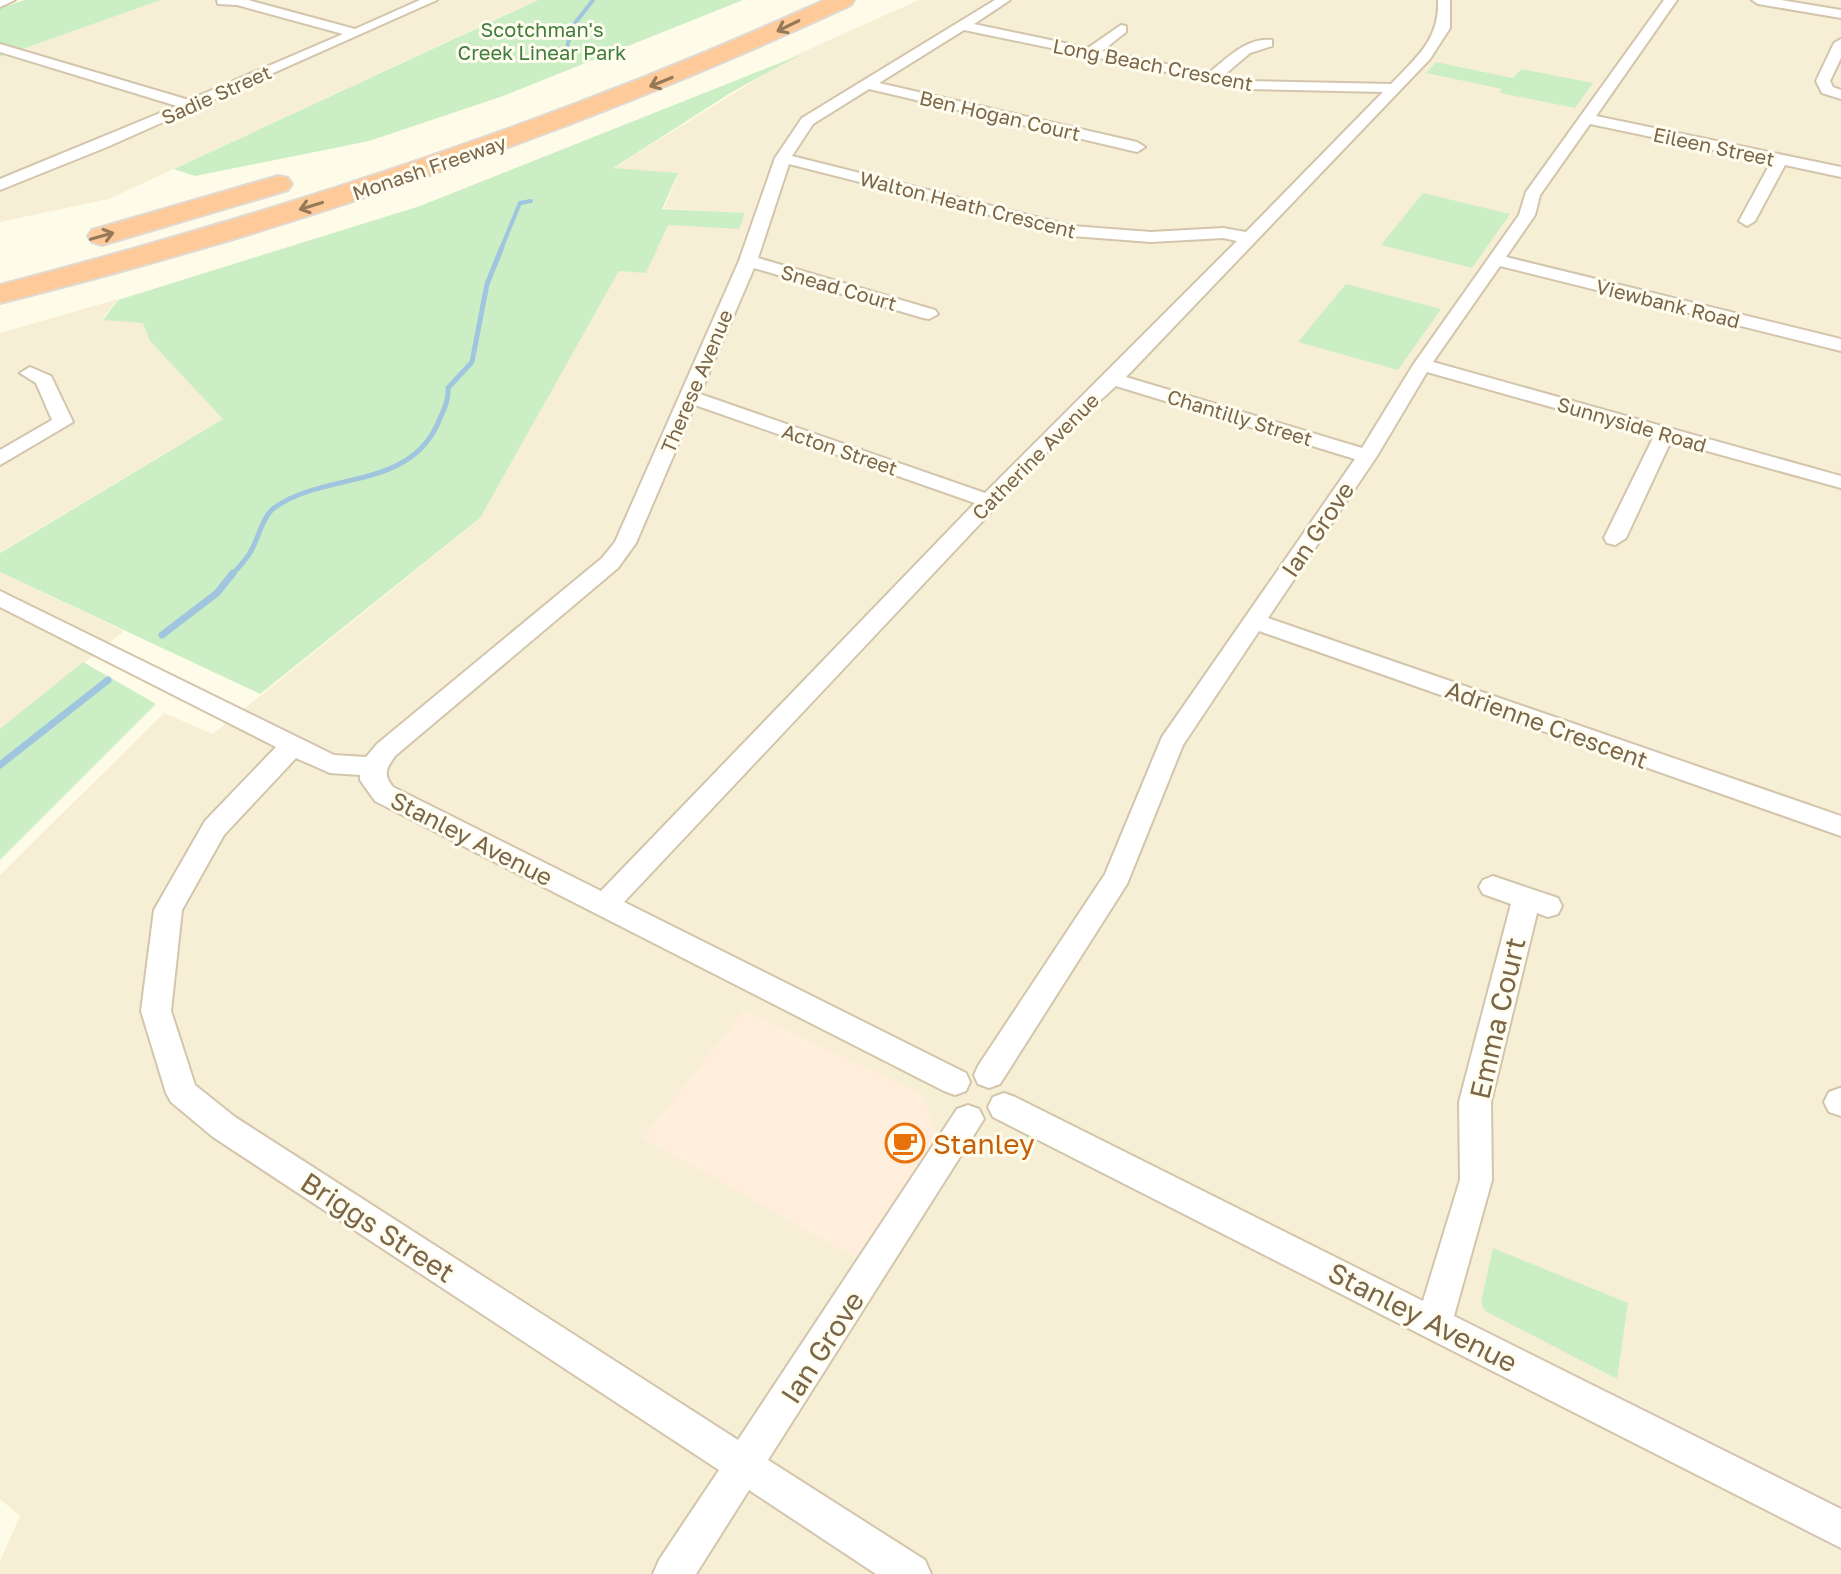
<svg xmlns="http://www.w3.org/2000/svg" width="1841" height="1574" viewBox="0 0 1841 1574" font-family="'Golos Text',sans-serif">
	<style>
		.residential { fill: #f7efd5; fill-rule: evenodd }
		.commercial { fill: #ffeedb }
		.green { fill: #cceec4 }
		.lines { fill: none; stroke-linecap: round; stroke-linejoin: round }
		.stream-far2 { stroke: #9fc6de; stroke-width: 4 }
		.stream-far1 { stroke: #9fc6de; stroke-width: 5 }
		.stream { stroke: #9fc6de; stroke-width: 7 }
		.street-casing { stroke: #d3c5ac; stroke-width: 4 }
		.highway-casing { stroke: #e0dad3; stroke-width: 4 }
		.street { fill: #fff; fill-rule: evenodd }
		.highway { fill: #feca99; fill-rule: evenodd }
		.oneway { stroke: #967a58 }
		.labels { text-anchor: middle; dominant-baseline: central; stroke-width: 6; stroke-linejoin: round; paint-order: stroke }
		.far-park-label { font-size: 20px; fill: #417d3c; stroke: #fffcf0 }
		.far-street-label { font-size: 20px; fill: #7c6648; stroke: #fffcf0 }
		.street-label { font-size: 24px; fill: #7c6648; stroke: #fffcf0 }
		.near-street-label { font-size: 28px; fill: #7c6648; stroke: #fffcf0 }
		.near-food-label { font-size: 28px; fill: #c56008; stroke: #fffcf0; text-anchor: start }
	</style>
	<rect width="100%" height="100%" fill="#fefbe8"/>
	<!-- residential -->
	<g class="residential">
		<polygon points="161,0 537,0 109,199 0,222 0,57"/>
		<path d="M919,0H1841V1574H0V1561L20,1516L0,1499V875L164,713L213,734L477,521L619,271L645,272L667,225L744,214L664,208L678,175L610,170L796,55ZM1436,62L1513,78L1521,69L1592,84L1503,89L1427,73Z"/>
		<polygon points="118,299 102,319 144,323 152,341 223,419 0,552 0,333"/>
		<polygon points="0,572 124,631 0,730"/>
	</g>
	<!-- commercial -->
	<polygon class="commercial" points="744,1010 921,1093 941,1141 861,1261 643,1138"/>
	<!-- green -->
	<g class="green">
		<polygon points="25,0 161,0 0,57 0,8"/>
		<polygon points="538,0 743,0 503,96 369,141 195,176 174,169"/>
		<polygon points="800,55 732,92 613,168 678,173 662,209 745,213 739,229 668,225 646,273 619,271 480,518 260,694 0,572 0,553 223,419 150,341 143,323 103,320 118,300 420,206"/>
		<polygon points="1436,62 1513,78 1521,69 1593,83 1575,108 1500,93 1502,89 1426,73"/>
		<polygon points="1423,193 1510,214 1472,268 1381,245"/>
		<polygon points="1346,284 1441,309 1398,370 1298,342"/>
		<polygon points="83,662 156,704 0,860 0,729"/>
		<polygon points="1493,1248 1628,1303 1617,1379 1485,1311 1481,1302"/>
	</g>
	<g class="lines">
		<!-- stream-far2 -->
		<g class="stream-far2">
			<polyline points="564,60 572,27 593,0"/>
			<polyline points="501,249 520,203 531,201"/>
		</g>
		<!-- stream-far1 -->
		<path class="stream-far1" d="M232,575C238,568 246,560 251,551C258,539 263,516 274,508C325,471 408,491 438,423C443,411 449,401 448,388L472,362L487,284L502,247"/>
		<!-- stream -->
		<g class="stream">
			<polyline points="162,635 217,593 233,573"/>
			<polyline points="0,765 108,680"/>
		</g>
		<!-- street casing -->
		<g class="street-casing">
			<g id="street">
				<polygon points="0,0 15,0 0,7"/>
				<polygon points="217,0 248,0 355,29 420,0 437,0 107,147 0,190 0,179 177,106 0,52 0,44 189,100 343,34 237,5 218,4"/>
				<path d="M995,0H1010L974,24L1088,48L1121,25L1126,26V32L1102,51L1209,73C1227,58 1247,37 1272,40V46L1250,53L1223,76L1248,81L1391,84C1416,58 1440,39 1438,0H1450V28L1430,59L1126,377L1362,448L1413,365L1519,215L1526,192L1664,0H1677L1596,116L1841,167V177L1785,165L1755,221L1747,226L1739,221L1771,162L1590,124L1540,195L1535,215L1506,257L1841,339V351L1500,266L1433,362L1841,476V488L1671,441L1626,538L1615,545L1607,543L1604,538L1654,436L1427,372L1377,456L1268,618L1841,816V836L1259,631L1183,745L1127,884L1000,1084L989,1088L978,1084L974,1075L978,1066L1105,874L1162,737L1355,459L1116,386L1072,426L624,902L966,1073L970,1082L966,1091L955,1095L944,1091L375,801L360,780V775L330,773L296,758L224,835L182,910L171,1011L195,1085L235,1117L738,1440L957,1109L968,1105L979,1109L984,1119L768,1460L925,1560L931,1574H876L749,1490L696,1574H653L659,1560L719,1470L213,1137L171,1102L166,1093L141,1011L154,910L205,821L276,747L0,607V591L334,755L366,757L377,744L602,558L615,542L739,261L775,158L802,118ZM964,30L1248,89L1383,92L1246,232L1223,228L1151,232L1072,226L792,156L813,124L869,89L1137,152L1145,147L1137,142L879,83ZM789,164L1072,236L1151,242L1223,238L1237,241L985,493L700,394L754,268L923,318L929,319L938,314L935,310L758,258ZM695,405L975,503L601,891L393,787C383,774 386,769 395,756L618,568L636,543Z"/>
				<polygon points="1752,0 1781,0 1841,10 1841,18 1758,4"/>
				<polygon points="1841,39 1841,58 1830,81 1833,87 1841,90 1841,99 1822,93 1816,81 1834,43"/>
				<polygon points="30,367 51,376 73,422 0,465 0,450 52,420 36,383 20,373"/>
				<polygon points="1493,876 1558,898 1562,906 1558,914 1548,917 1537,913 1491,1102 1492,1180 1454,1316 1841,1509 1841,1548 993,1117 988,1107 993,1097 1004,1093 1015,1097 1423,1301 1460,1180 1459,1102 1511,904 1483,894 1479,887 1483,880"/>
				<polygon points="1840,1088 1841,1088 1841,1116 1829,1112 1824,1102 1829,1092"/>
			</g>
		</g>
		<!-- highway casing -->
		<g class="highway-casing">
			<g id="highway">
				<path d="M825,0H854L851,5C577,132 293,230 0,303V285C283,211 559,121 825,0Z"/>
				<polygon points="278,176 288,178 292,184 288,190 102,245 92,242 88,236 92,230"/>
			</g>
		</g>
		<!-- street -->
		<use href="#street" class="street"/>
		<!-- highway -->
		<use href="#highway" class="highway"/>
	</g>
	<!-- one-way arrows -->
	<defs><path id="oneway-shaft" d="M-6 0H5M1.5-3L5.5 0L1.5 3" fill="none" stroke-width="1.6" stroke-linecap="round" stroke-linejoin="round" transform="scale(2)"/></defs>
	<g class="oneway">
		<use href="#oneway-shaft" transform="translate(788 26) rotate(154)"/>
		<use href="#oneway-shaft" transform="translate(661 82) rotate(158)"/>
		<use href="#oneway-shaft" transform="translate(311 206) rotate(163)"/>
		<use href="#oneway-shaft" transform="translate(102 236) rotate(-16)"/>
	</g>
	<!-- icons -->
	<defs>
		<g id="cafe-ring" transform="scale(2)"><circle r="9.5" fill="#fffcf0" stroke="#e8710a" stroke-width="1.5"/><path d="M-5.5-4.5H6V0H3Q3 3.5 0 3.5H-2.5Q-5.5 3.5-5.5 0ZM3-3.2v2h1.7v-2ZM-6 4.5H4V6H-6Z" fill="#e8710a"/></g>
	</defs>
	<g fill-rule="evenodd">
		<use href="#cafe-ring" x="905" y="1143"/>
	</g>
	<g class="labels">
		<!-- far-park labels -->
		<g class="far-park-label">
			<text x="542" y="29">Scotchman's<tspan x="542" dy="23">Creek Linear Park</tspan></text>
		</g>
		<!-- far-street labels -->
		<g class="far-street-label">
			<text transform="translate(1153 64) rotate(11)">Long Beach Crescent</text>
			<text transform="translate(216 94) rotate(-24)">Sadie Street</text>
			<text transform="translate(1000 115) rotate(13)">Ben Hogan Court</text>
			<text transform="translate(1714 146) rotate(12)">Eileen Street</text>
			<text transform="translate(429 167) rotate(-19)">Monash Freeway</text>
			<text transform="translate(968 204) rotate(14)">Walton Heath Crescent</text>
			<text transform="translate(839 287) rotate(16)">Snead Court</text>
			<text transform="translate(1668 303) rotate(14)">Viewbank Road</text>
			<text transform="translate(696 381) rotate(-67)">Therese Avenue</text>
			<text transform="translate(1240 417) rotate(17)">Chantilly Street</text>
			<text transform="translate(1632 424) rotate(16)">Sunnyside Road</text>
			<text transform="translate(840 449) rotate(19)">Acton Street</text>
			<text transform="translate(1035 456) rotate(-45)">Catherine Avenue</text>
		</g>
		<!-- street labels -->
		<g class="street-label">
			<text transform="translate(1317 529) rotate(-56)">Ian Grove</text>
			<text transform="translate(1547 724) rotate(20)">Adrienne Crescent</text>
			<text transform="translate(472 838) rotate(27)">Stanley Avenue</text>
		</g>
		<!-- near-street labels -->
		<g class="near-street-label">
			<text transform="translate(1497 1018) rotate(-77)">Emma Court</text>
			<text transform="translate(378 1227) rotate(33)">Briggs Street</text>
			<text transform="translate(1423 1317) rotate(27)">Stanley Avenue</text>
			<text transform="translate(822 1347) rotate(-57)">Ian Grove</text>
		</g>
		<!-- near-food labels -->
		<g class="near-food-label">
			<text x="933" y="1143">Stanley</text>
		</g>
	</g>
</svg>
